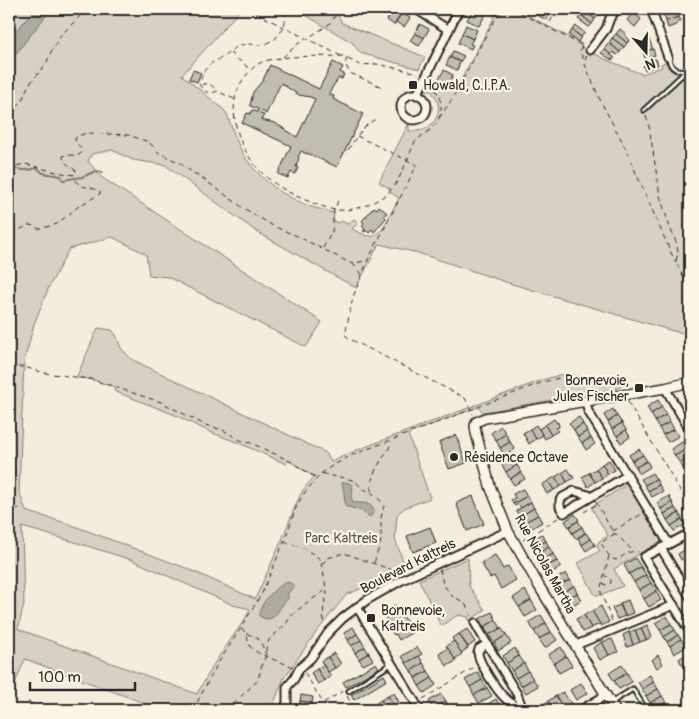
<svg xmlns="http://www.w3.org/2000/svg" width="699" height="719" viewBox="0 0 699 719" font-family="Pangolin,sans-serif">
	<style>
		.green { fill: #d6d1c4; stroke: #807e78; fill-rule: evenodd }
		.water { fill: #afaaa0; stroke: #7a7771 }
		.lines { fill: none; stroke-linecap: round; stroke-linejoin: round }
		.stream { stroke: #7a7771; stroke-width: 2 }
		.building { fill: #c2bdb1; stroke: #2b2b2b; fill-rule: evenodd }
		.service-casing { stroke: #2b2b2b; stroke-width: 7 }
		.minor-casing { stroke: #2b2b2b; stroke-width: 11 }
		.tertiary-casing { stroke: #2b2b2b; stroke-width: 12 }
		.path { stroke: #2b2b2b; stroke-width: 1; stroke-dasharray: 5 4; stroke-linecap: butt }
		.service { stroke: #fcf5e5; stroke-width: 3 }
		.minor { stroke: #fcf5e5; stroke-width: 7 }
		.tertiary { stroke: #fcf5e5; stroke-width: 9 }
		.poi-dot { fill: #2b2b2b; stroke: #fcf5e5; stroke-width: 2 }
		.labels { text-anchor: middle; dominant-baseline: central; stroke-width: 4.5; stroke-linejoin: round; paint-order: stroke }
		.poi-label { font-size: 14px; fill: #2b2b2b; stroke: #fcf5e5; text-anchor: start }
		.park-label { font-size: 14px; fill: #565451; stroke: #fcf5e5 }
		.street-label { font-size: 14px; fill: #2b2b2b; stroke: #fcf5e5 }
	</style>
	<rect width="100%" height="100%" fill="#f4edde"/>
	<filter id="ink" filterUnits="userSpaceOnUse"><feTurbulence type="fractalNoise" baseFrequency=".02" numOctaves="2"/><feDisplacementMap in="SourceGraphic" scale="10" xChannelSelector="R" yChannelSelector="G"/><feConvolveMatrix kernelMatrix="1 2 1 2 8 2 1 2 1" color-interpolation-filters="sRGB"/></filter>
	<g filter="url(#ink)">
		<!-- green -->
		<g class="green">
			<polygon points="9,9 36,9 9,38"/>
			<path d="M51,9H241L182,75L223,109L227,114C232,128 237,144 245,157C260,180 286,198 312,207C319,209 327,211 334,213L333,221L338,223L341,221L348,224L354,219L358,223L352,229L367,236L370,235L372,237L382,230L399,198L389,191L390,189L379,182L408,125H409V131C435,134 449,107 429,89L425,94V92L428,86L433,81L455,91L494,18V15L485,10V9H492L500,14L502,9H515L582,44L581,47L607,60L642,74L662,67L661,64L666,62C668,73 677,72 684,79L688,75L690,78L688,85L690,86V334L673,331L512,284L418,253L379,244L356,288L257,232L165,165L133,160L112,150L92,154L88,161L101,177L322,322L306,347L168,277L149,275L146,254L112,237L69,249L49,287L34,324L24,362L19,491L26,511L69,524L186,568L255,599L281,542L296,504L303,490L314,477L288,460L286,464L239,443L210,432L173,414L114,391L115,387L90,379L76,378L98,328L112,330L116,335L121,348L131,359L305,443L326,453L331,462L352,452L542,380L559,375L567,374L626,384V386L621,385L619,388L508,408L483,412L478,407L408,434L430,498L404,508L397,515L395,539L406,569L346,595L315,634L284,678L271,710H163L25,659L9,698L13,700L9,702V65L17,52ZM22,527L71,541L132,560L233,605L250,609L245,619L215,662L197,694L18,629L24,604Z"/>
			<polygon points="295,9 325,9 338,15 342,23 425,57 419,69 360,53 353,43"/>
			<polygon points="629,483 662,538 661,541 614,569 623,586 600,595 595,595 578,563 600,551 596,545 599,543 599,541 608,536 591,507"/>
			<polygon points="468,558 469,586 485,610 469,621 468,617 458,615 441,626 419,580"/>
		</g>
		<!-- water -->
		<g class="water">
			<polygon points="36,9 51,9 17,52 9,65 9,38"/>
			<path d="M347,482L352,485L353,491L351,496L353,502C362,504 369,501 374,510L372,515L370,517L364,513L362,511C356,510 352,507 346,507C344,502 345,498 344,493C344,489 342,487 342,483Z"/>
			<path d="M288,582L294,585L293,588L288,593V599C277,607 277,626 259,616C259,604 276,585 288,582Z"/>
		</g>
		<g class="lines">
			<!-- stream -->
			<path class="stream" d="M9,165C17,171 27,171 37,168L43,173L61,176L63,180L82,177L96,171L102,172"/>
		</g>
		<!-- building -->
		<g class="building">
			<polygon points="378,9 389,9 383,17 376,12"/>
			<polygon points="394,9 402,13 394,25 387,20"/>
			<polygon points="473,9 481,9 487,12 479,26 467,20"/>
			<polygon points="533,9 552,9 547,20 531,12"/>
			<polygon points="584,9 591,9 599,15 595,19 583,10"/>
			<polygon points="677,9 679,17 666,21 663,13"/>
			<polygon points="583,10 595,19 592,24 580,14"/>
			<polygon points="402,13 410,18 404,27 396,22"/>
			<polygon points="633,13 641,19 635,27 627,20"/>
			<polygon points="581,15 592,24 589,27 578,19"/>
			<polygon points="679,17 681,21 677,22 678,24 668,28 666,21"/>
			<polygon points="420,24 429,29 424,38 415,33"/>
			<polygon points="466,25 477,30 473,39 462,34"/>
			<polygon points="576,26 585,33 581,37 572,30"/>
			<polygon points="620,29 627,35 626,37 630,40 627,43 616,34"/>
			<polygon points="572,30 581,37 578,42 569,35"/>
			<polygon points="415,33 424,38 419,46 410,41"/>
			<polygon points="462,34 473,39 470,44 473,45 471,49 458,43"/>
			<polygon points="616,34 627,43 624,47 612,38"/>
			<polygon points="612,38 624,47 620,52 609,43"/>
			<polygon points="649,39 653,49 643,52 639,42"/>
			<polygon points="609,43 620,52 617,55 613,52 611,55 604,49"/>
			<polygon points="604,49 615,58 612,60 601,53"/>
			<polygon points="653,49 655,55 645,58 643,52"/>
			<polygon points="453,51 464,56 460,62 450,57"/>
			<polygon points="450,57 460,62 457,70 446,65"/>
			<polygon points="656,59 658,65 645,70 643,66 647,64 646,62"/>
			<path d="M333,62L343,67L340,72L344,74L342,79L339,78L333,86L329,94L334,96L333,99L363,114L337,167L307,153V154L301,151L298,157L299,158L296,167L298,168L295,174L291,172L288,178L278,174L291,146L242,123L247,113L250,114L252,110L257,112L258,109L250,106L253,92L263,80L270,65L319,89ZM281,83L291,90L299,95L310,97L315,99L297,137L275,123L261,120L264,115L260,114L262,111L266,114Z"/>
			<polygon points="193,70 201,73 197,82 189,79"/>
			<polygon points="444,70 453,75 448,86 438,80"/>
			<polygon points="379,206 387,213 384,215 386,218 374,232 372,229 369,233 366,230 365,232 363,231 365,229 362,226 364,223 362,221 374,207 377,209"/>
			<polygon points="658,400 662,407 651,414 647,407"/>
			<polygon points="662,407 666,415 655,421 651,414"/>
			<polygon points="613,409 617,416 608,422 604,415"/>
			<polygon points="666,415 670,422 659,428 655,421"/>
			<polygon points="617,416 622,423 612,429 608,422"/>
			<polygon points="579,417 583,424 574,430 569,423"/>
			<polygon points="554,419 557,423 558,422 559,427 556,428 558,431 551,435 545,425"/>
			<polygon points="670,422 674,429 663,435 659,428"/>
			<polygon points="622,423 626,430 617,436 612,429"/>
			<polygon points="583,424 587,431 578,437 574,430"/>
			<polygon points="536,425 543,435 536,439 530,429"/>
			<polygon points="545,425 551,435 545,439 539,429"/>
			<polygon points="501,426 506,434 496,440 491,433"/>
			<polygon points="530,429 536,439 529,444 523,433"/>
			<polygon points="674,429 679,436 668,442 663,435"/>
			<polygon points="626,430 630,437 621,443 617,436"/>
			<polygon points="587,431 591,438 582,443 578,437"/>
			<polygon points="506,434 510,442 500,448 496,440"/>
			<polygon points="456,435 466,463 449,469 439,442"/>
			<polygon points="591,438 595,444 586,450 582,443"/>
			<polygon points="684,441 688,448 675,456 671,449"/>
			<polygon points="510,442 515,449 505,456 500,448"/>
			<polygon points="688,448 690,451 690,457 680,463 675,456"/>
			<polygon points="639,449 643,455 632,461 629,455"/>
			<polygon points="643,455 647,461 636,467 632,461"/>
			<polygon points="690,457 690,467 684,470 680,463"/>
			<polygon points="513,458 517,465 506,472 502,465"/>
			<polygon points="609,460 615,470 608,474 602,464"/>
			<polygon points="647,461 650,467 639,474 636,467"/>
			<polygon points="602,464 608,474 602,478 596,469"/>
			<polygon points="517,465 521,472 510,479 506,472"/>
			<polygon points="568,469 574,478 567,482 562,473"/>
			<polygon points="596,469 602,478 595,482 589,473"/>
			<polygon points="521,472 525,479 514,485 510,479"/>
			<polygon points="562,473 567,482 561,486 555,477"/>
			<polygon points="589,473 595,482 588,487 582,477"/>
			<polygon points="652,473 656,479 645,485 641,479"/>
			<polygon points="555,477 561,486 554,490 548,481"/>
			<polygon points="656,479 659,485 648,491 645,485"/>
			<polygon points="548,481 554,490 547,494 542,485"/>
			<polygon points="659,485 663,491 652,497 648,491"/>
			<polygon points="523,489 527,496 513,504 511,500 515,498 513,494"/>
			<polygon points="473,496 484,524 467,531 456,503"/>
			<polygon points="527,496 531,502 521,508 518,504 515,506 513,504"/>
			<polygon points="669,496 672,502 661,509 657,503"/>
			<polygon points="531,502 534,508 524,514 522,511 518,514 516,511"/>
			<polygon points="672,502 675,508 664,514 661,509"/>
			<polygon points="534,508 538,515 523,523 521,520 526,518 524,514"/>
			<polygon points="675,508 679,513 667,520 664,514"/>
			<polygon points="679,513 682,519 671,526 667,520"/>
			<polygon points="575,514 579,520 569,527 565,521"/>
			<polygon points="538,515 542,522 529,530 527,528 530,526 529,524 525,526 523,523"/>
			<polygon points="682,519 685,525 674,531 671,526"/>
			<polygon points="578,521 582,527 572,533 569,527"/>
			<polygon points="430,527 436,543 413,552 407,536"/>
			<polygon points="582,527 585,533 576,539 572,533"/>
			<polygon points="586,533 591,540 582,545 578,538"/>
			<polygon points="542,534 546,541 536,546 532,540"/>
			<polygon points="591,539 595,545 586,551 582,545"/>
			<polygon points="546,541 549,547 539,553 536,546"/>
			<polygon points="549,547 553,554 543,560 539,553"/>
			<polygon points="689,547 690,554 681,560 678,554"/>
			<polygon points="553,554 557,561 547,566 543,560"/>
			<polygon points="495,555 503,569 508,566 516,580 501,589 494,576 490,578 481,563"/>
			<polygon points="635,558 641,567 629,574 624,565"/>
			<polygon points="557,561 561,567 551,573 547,566"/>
			<polygon points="641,567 646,575 634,582 629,574"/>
			<polygon points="566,573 570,580 560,585 556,579"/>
			<polygon points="646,575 651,583 639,590 634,582"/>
			<polygon points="570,580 574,586 563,592 560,585"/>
			<polygon points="651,583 656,591 644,599 639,590"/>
			<polygon points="574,586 577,593 567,599 563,592"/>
			<polygon points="525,590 531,600 519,607 513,598"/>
			<polygon points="656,591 661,600 649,607 644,599"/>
			<polygon points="577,593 581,600 571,606 567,599"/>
			<polygon points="531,600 537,610 525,617 519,607"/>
			<polygon points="628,600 633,613 625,616 620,603"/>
			<polygon points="396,605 413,632 399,640 396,634 394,635 386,623 388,622 383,613"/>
			<polygon points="620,605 625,616 617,619 612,608"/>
			<polygon points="601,606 609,622 601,626 592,611"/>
			<polygon points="592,611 600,624 591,628 584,615"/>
			<polygon points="492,612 496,620 484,627 479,619"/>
			<polygon points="541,615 546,623 534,631 529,622"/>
			<polygon points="584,615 591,628 583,632 576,619"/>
			<polygon points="667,616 671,624 660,630 655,623"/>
			<polygon points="496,620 501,628 489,635 484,627"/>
			<polygon points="546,623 551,632 539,639 534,631"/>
			<polygon points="671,624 675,630 664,637 660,630"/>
			<polygon points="647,625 652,637 646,640 641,628"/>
			<polygon points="353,627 357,634 348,640 344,633"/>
			<polygon points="501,628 506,635 494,643 489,635"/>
			<polygon points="641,628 646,640 640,642 635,630"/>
			<polygon points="467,629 475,642 468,647 459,634"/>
			<polygon points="635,630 640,642 633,645 629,632"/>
			<polygon points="675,630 678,635 667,642 664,637"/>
			<polygon points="551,632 557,640 545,648 539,639"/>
			<polygon points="629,632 633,645 627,647 623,635"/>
			<polygon points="357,634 361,640 351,646 348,640"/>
			<polygon points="459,634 468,648 461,653 452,638"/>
			<polygon points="506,635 511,643 498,651 494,643"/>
			<polygon points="678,635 681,639 670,646 667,642"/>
			<polygon points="612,639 618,652 609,655 602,642"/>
			<polygon points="681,639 686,647 674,654 670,646"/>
			<polygon points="361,640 365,647 355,653 351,646"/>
			<polygon points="454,641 462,654 455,659 446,646"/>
			<polygon points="602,642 609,655 600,660 593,648"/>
			<polygon points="365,647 369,653 359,659 355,653"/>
			<polygon points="417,647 422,654 406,663 402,656"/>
			<polygon points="561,647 566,656 554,664 548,655"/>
			<polygon points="448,648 456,661 447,666 439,654"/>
			<polygon points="515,648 519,656 507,663 503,656"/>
			<polygon points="690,652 690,660 682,665 679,659"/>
			<polygon points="334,653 341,664 335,668 328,657"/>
			<polygon points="369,653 373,660 363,665 359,659"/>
			<polygon points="658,655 663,664 657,668 652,660"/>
			<polygon points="419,656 423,663 411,671 406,663"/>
			<polygon points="519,656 524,663 512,671 507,663"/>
			<polygon points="566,656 572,666 559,673 554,664"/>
			<polygon points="328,657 335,668 328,672 321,661"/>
			<polygon points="376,663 379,668 346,687 343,682"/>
			<polygon points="423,663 428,671 415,678 411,671"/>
			<polygon points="524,663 528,671 516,678 512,671"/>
			<polygon points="323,665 331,676 324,681 317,669"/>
			<polygon points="622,665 627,673 614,681 609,673"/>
			<polygon points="317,669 324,681 318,684 311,673"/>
			<polygon points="428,671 432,678 419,686 415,678"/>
			<polygon points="528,671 533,679 521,686 516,678"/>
			<polygon points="478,672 482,680 470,687 465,680"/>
			<polygon points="627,673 632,682 619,689 614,681"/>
			<polygon points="384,675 387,680 354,700 351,695"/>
			<polygon points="650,675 654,682 642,689 638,682"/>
			<polygon points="432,678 436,685 424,693 419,686"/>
			<polygon points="533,679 538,686 526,693 521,686"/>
			<polygon points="482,680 487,688 474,695 470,687"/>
			<polygon points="654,682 658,689 646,696 642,689"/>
			<polygon points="581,683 588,693 576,700 570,690"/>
			<polygon points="487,688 492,696 479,703 474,695"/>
			<polygon points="658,689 662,696 650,703 646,696"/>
			<polygon points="563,692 572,705 564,710 556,696"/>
			<polygon points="394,693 399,702 393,706 388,696"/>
			<polygon points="441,694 446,701 433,709 429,701"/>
			<polygon points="301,695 313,697 312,703 300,701"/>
			<polygon points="388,696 393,706 387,710 381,700"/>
			<polygon points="556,696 564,710 554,710 548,701"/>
			<polygon points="662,696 666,702 655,710 650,703"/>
			<polygon points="496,699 501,708 498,710 485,710 483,707"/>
			<polygon points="381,700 387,710 379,710 375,704"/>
			<polygon points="300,701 312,703 310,710 299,708"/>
			<polygon points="446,701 450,709 448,710 434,710 433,709"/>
			<polygon points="548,701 554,710 543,710 540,706"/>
			<polygon points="666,702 671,710 655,710"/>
		</g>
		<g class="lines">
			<!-- service casing -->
			<g class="service-casing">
				<g id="service">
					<path d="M669,58C670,67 676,72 685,70"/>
					<polyline points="644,110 681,76 686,70"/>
					<polyline points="349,691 391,664"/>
					<polyline points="612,702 633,689 646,710"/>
				</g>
			</g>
			<!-- minor casing -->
			<g class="minor-casing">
				<g id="minor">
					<polyline points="416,9 449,30"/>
					<polyline points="651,9 668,57"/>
					<polyline points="590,50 606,29 610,18 617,9"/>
					<circle cx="414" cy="107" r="13"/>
					<polyline points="417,95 459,9"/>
					<polyline points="665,388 690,430"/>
					<polyline points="586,402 588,411 669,544"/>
					<polyline points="592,496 574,491 563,497 560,500 560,507 564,513 628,475"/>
					<polyline points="690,533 644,557 690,632"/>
					<polyline points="661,548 690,597"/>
					<polyline points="357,607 420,710"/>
					<path d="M475,623L487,644L479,649L478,653C479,663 497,691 505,698C510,703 516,706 522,710"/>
					<polyline points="487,644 517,694 523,710"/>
					<polyline points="576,645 674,605"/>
					<polyline points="284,710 287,703 287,687 294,679 299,669 311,658 328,633 343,618 367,600 402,580 508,531"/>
					<polyline points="581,710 606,695"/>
				</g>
			</g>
			<!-- tertiary casing -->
			<g class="tertiary-casing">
				<polyline id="tertiary" points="615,710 539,586 508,531 490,486 476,433 475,426 476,422 485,418 665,388 690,382"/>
			</g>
			<!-- path -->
			<g class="path">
				<polyline points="248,9 341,56"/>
				<polyline points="487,9 497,15"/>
				<polyline points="513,9 583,46"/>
				<polyline points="9,22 20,9"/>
				<polyline points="550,22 557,9"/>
				<polyline points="582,46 580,51 584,61"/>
				<polyline points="230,53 250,69"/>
				<polyline points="587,55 584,62 601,102 622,141 671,253 676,262"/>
				<polyline points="283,57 299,43 311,36 328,25 339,11"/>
				<polyline points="348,59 360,65 377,64 418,73"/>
				<path d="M202,85L203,84C209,83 213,85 216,91"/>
				<path d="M234,99L217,91C209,96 203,91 199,84L204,71L210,64L223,57L235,48L241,45L249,44L259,45L267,43L275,39L284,28L287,9"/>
				<polyline points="646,116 649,126 660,196 670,228 676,242 678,251 676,262 690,291"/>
				<path d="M439,118C463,86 477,48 498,15L502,14L503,11L508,9"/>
				<polyline points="9,123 12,115 23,98 28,86 46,64 52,50 56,45 59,37 80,16 84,9"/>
				<polyline points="357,136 417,165 368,260 353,297 345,335 350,339 465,398 473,414"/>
				<path d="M348,150C357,136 363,125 378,118"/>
				<path d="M9,165L11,167L25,164L56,172L75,175L76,171C71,165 63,164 63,156C69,154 74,156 79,155L82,152C80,145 77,145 75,140L76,137L86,133L128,135L149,142L158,152L180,163L193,173L198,175L242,207L273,226L297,236L352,264L368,260"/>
				<path d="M338,201L334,210C308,202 284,193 263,174C239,151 222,106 245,77C249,72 253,67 258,64C275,54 322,57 342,56L347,58L345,64L350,73L382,87"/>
				<path d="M323,248L332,232L334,210C354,212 383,202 395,185C402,174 409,155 415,142C420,136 428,133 433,127C446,114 442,96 431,84"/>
				<path d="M9,251L10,237L15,232L29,225L34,226L39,229L57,224L79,206L100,194V192C90,184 77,191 75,176"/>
				<polyline points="352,264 359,269 362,276"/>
				<polyline points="9,367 24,367 45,373 90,379 161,402 205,425 223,430 240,440 251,443 288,460 317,478"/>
				<polyline points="628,402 690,507"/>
				<polyline points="322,473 331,476 345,478 355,481 363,489 371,492 381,501 384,506 381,518 381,541 374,563"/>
				<path d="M371,491C370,477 377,467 384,456C387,451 391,447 391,441"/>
				<path d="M596,502L614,534L601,543C620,577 618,548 638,552"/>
				<polyline points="584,512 596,505"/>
				<polyline points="9,523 9,514 12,511 19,508"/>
				<polyline points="613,531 642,514"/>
				<polyline points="614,534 616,534 633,551"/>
				<polyline points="523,540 558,518"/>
				<polyline points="284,542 304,548 320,559 323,571 327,594 324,605 323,617 326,625"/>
				<polyline points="609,556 601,587 601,593 612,621"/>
				<polyline points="9,557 11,595 9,600"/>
				<polyline points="322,564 328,558 344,553 398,572 398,573"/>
				<polyline points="440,569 443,584 452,596 460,600 466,605 471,616"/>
				<path d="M603,582L605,585H608L611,583C611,578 609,577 605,576"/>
				<path d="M242,629C251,637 245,638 250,646C255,655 283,662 293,667"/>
				<path d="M247,634C261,637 261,643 266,655"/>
				<polyline points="305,673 323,703 343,691"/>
				<polyline points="347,696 355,710"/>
				<polyline points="423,699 475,667"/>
				<polyline points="28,702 48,710"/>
				<polyline points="193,710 218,663 241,628 262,593 284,542 297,505 305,492 322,473 332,466 352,455 543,382 559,378 571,377 620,385 622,387"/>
				<polyline points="229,710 232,705 258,680 263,661 266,656 266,648 269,640 286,624 291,616 305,604 326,590"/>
				<polyline points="398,710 407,705"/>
			</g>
			<!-- service -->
			<use href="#service" class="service"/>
			<!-- minor -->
			<use href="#minor" class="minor"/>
			<!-- tertiary -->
			<use href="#tertiary" class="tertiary"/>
		</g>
	</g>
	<!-- markers -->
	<g class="poi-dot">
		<rect x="408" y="80" width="10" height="10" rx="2.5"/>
		<rect x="634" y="383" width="10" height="10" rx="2.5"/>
		<circle cx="454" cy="457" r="5"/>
		<rect x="366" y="613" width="10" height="10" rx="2.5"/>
	</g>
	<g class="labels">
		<!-- poi labels -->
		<g class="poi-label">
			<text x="423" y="85">Howald, C.I.P.A.</text>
			<text x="629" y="380" text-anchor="end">Bonnevoie,<tspan x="629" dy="16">Jules Fischer</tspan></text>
			<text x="464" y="457">Résidence Octave</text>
			<text x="381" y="610">Bonnevoie,<tspan x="381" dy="16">Kaltreis</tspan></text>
		</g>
		<!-- park labels -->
		<g class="park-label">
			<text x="341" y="538">Parc Kaltreis</text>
		</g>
		<!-- street labels -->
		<g class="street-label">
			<text transform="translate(545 564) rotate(61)">Rue Nicolas Martha</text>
			<text transform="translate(408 566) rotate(-27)">Boulevard Kaltreis</text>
		</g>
	</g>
	<!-- margin -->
	<rect width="699" height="719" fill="none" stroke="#fcf5e5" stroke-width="30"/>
	<rect x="15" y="15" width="669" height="689" fill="none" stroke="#2b2b2b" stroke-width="2" filter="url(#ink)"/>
	<!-- north arrow -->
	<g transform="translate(646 52) rotate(160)" stroke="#fcf5e5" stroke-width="4" paint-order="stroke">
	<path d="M0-4L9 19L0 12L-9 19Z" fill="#2b2b2b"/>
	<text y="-8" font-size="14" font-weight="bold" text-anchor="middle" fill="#2b2b2b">N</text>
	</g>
	<!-- scale -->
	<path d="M30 682v8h105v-8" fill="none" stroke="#2b2b2b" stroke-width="2.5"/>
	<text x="38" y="682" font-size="15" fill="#2b2b2b" stroke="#fcf5e5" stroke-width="4" paint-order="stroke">100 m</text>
</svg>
